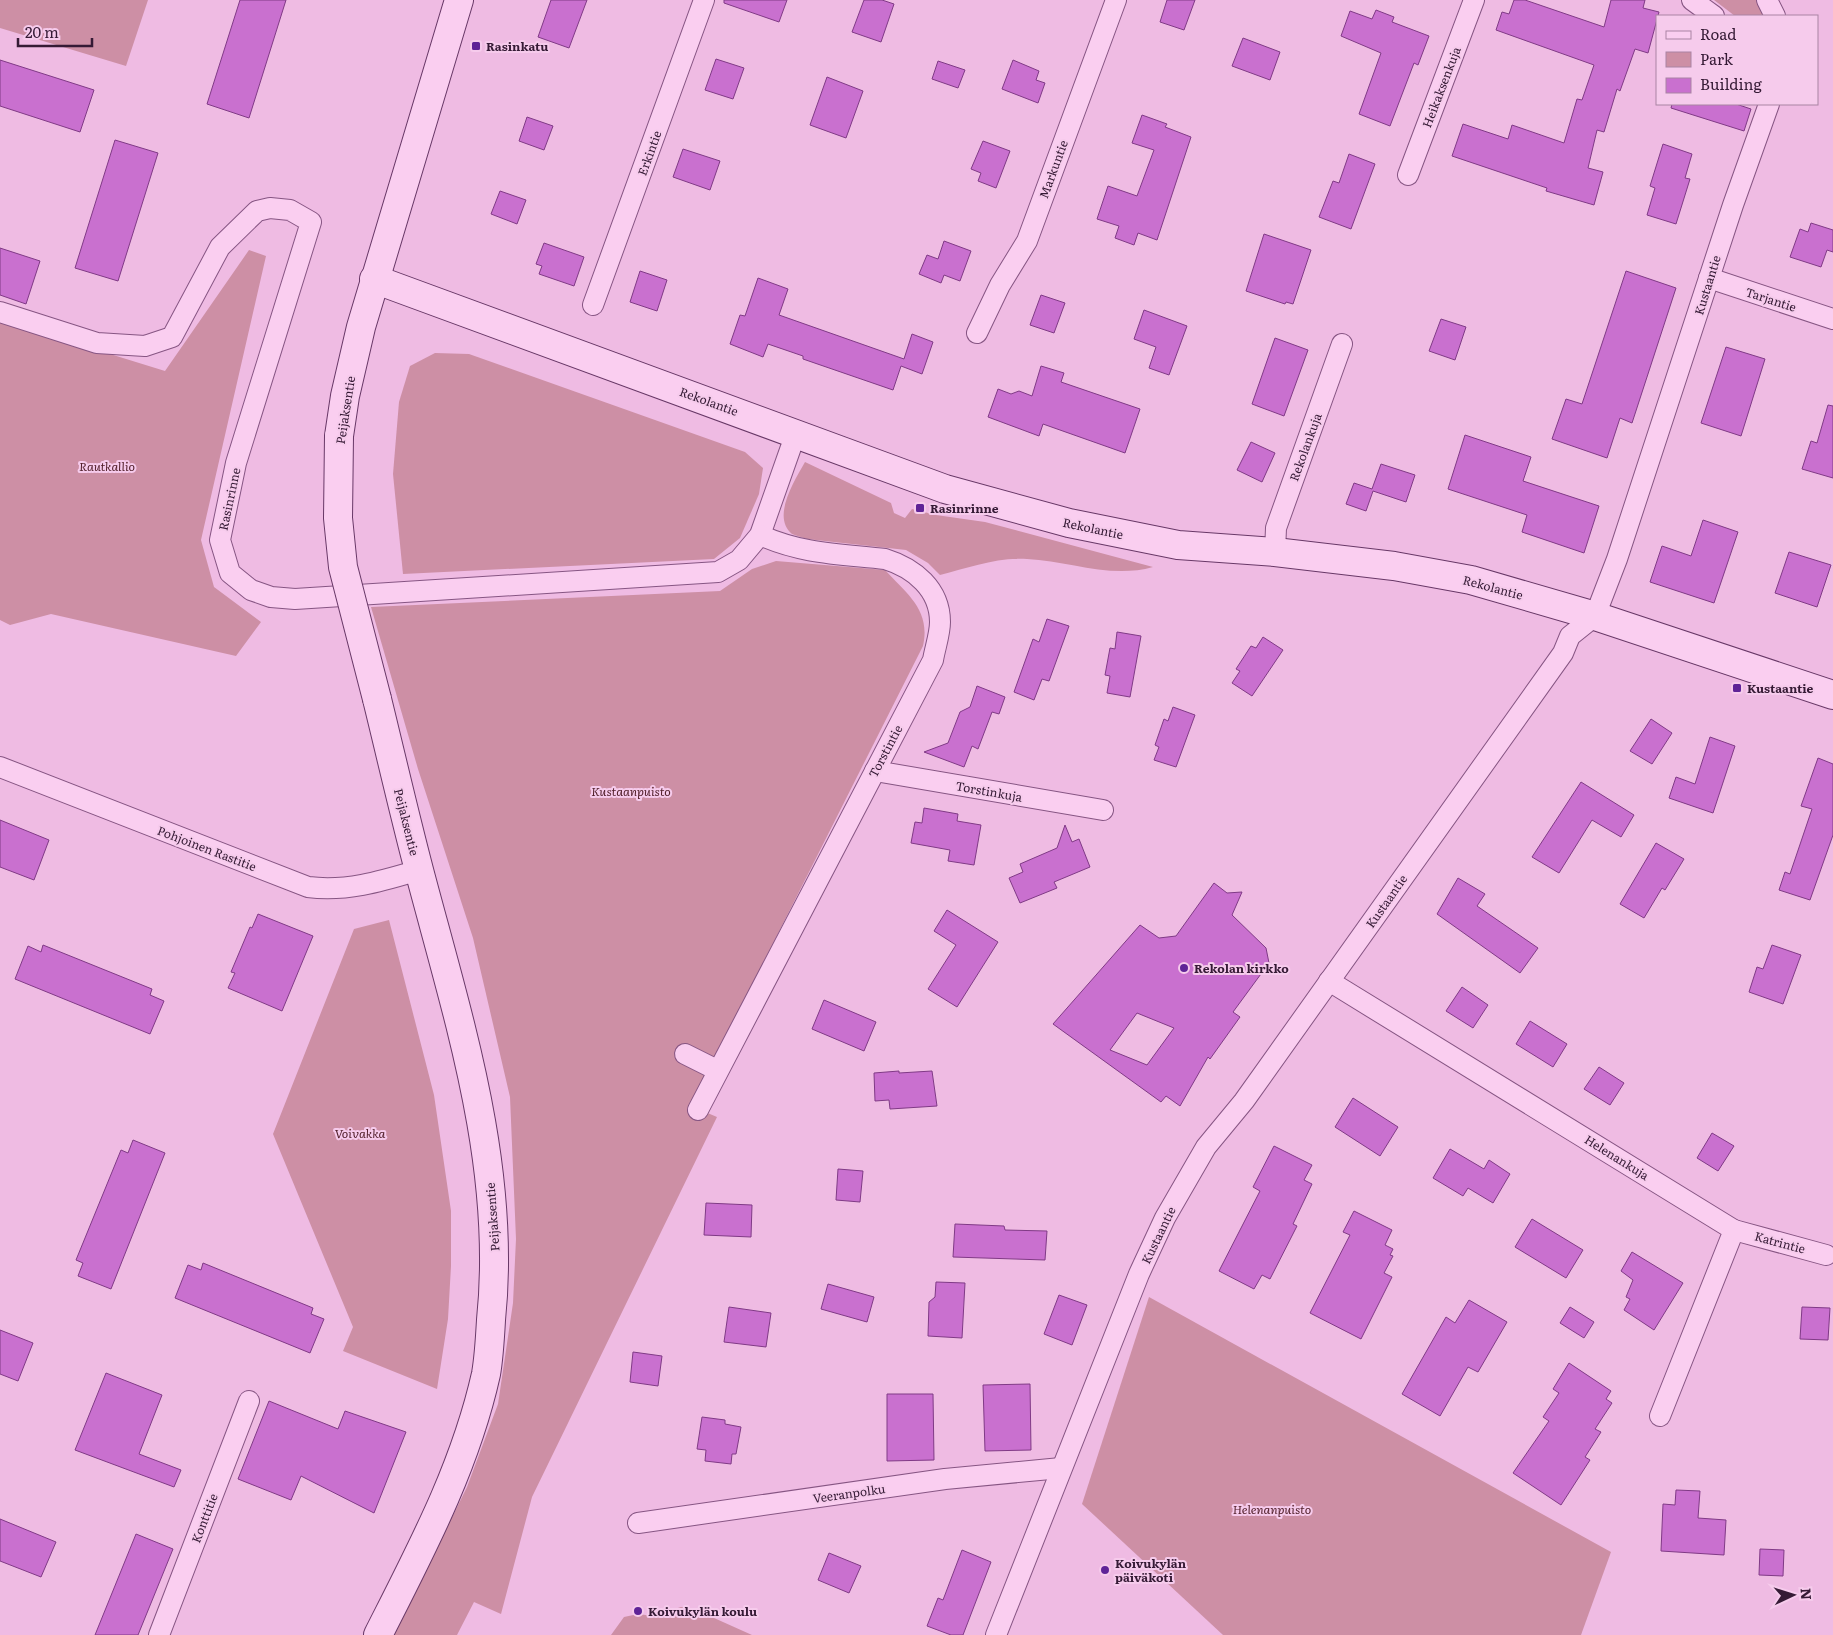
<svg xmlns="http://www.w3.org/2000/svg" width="1833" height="1635" viewBox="0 0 1833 1635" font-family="Literata,serif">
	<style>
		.green { fill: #cd8fa5 }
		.building { fill: #c970cf; stroke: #803a86; fill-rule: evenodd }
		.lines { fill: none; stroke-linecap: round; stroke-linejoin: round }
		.minor-casing { stroke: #865583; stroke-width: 22 }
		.secondary-casing { stroke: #683867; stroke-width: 30 }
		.minor { stroke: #facef0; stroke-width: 20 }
		.secondary { stroke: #facef0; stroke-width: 28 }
		.secondary-bridge-casing { stroke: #683867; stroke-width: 30; stroke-linecap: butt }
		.secondary-bridge { stroke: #facef0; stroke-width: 28 }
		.poi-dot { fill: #5f2397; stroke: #f6cbec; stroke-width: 2 }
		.labels { text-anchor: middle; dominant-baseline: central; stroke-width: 4; stroke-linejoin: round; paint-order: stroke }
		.poi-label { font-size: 12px; font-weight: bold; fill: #351a35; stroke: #f6cbec; text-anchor: start }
		.street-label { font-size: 12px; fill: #351a35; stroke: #f6cbec }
		.park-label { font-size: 12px; font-style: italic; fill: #52202b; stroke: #f6cbec }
	</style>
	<rect width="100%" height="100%" fill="#efbbe3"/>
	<!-- green -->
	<g class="green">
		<polygon points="0,0 148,0 126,66 0,28"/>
		<polygon points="1714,0 1761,0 1767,16 1735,16"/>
		<polygon points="249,250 266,256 201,540 214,587 261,622 236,656 51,614 10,625 0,620 0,320 165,371"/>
		<polygon points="435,353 469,354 745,452 763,468 759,494 740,538 714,559 403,574 393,474 399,402 410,366"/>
		<path d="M805,462L891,503L894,513L905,518L912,509L936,515L985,522L1153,567C1111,579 1069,561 1027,559C997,557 968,568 940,575L928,563L906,550L807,539C802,537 796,536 792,534C771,517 795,480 805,462Z"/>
		<path d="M776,561L885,570C907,594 931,610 923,646L691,1106L717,1117L532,1497L501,1614L474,1602L457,1635H394L467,1487L498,1404L513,1303L516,1239L510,1097L473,938L418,769L371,607L720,591L752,569Z"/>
		<polygon points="389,920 434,1095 451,1211 451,1266 448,1319 437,1389 343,1351 353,1327 273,1134 354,929"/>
		<polygon points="1149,1297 1611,1552 1581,1635 1223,1635 1082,1504"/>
		<polygon points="681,1607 694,1609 752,1635 611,1635 624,1617 638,1614 660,1617 669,1611"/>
	</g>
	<!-- building -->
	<g class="building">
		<polygon points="240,0 286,0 249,118 207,104"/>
		<polygon points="551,0 587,0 569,48 538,37"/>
		<polygon points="724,0 787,0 779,22 724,3"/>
		<polygon points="864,0 882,0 894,4 881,42 852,32"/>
		<polygon points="1167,0 1195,0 1184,30 1160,22"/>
		<polygon points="1514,0 1525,0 1604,27 1611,0 1645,0 1643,8 1659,12 1648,53 1635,49 1620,91 1617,89 1604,132 1597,130 1588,168 1603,172 1594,205 1546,191 1547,188 1452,156 1463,124 1508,139 1512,125 1564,143 1577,99 1582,100 1594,65 1496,30 1502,12 1509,14"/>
		<polygon points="1376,10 1394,17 1392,22 1429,36 1418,65 1414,63 1390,126 1359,114 1381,53 1341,36 1350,11 1372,19"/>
		<polygon points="1243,38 1280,52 1270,80 1232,66"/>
		<polygon points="716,59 744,68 733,99 705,90"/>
		<polygon points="0,60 94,90 80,132 0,106"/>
		<polygon points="1013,60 1039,71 1036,80 1045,83 1038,103 1002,89"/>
		<polygon points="938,61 965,70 958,88 932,79"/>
		<polygon points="827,77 863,91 846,138 810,125"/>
		<polygon points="1672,104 1736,104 1751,109 1744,131 1671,108"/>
		<polygon points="1142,115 1167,124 1165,127 1191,137 1157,240 1138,233 1134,245 1115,238 1119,226 1097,219 1108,186 1137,196 1154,150 1132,143"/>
		<polygon points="527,117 553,126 544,150 519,141"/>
		<polygon points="115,140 158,153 118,281 75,268"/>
		<polygon points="983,141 1010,151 996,188 978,181 981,173 971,169"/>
		<polygon points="1663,144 1692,154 1685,178 1690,179 1676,224 1647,215 1655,188 1650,186"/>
		<polygon points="683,149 720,161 710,190 673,177"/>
		<polygon points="1349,154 1375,164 1351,229 1319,217 1333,181 1339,183"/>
		<polygon points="500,191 526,200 517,224 491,214"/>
		<polygon points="1811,223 1833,230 1833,252 1827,250 1821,267 1790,257 1800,229 1808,232"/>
		<polygon points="1264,234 1311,250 1293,304 1286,302 1285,304 1246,291"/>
		<polygon points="944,241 971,251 960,281 944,275 941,283 919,274 927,255 938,259"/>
		<polygon points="544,243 584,257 574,286 539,274 542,266 536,264"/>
		<polygon points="0,248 40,261 26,304 0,295"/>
		<polygon points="640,271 667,280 657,311 630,302"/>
		<polygon points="1626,271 1676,288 1632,423 1620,418 1607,458 1552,439 1566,399 1582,404"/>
		<polygon points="758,278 788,289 779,315 904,359 912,334 933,342 922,374 901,366 893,390 803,359 803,356 768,344 763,357 730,344 740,315 745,316"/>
		<polygon points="1041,295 1065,303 1054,333 1030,325"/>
		<polygon points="1144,310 1187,326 1169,375 1149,368 1156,347 1134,339"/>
		<polygon points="1441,319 1466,327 1455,360 1429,351"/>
		<polygon points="1275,338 1308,350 1284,416 1252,404"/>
		<polygon points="1726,347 1765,359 1741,436 1701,423"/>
		<polygon points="1041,366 1064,373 1061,382 1140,409 1125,453 1043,424 1039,436 988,417 998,389 1011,394 1019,391 1032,396"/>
		<polygon points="1828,405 1833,406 1833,478 1802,469 1811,441 1817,443"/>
		<polygon points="1465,435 1531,457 1523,481 1599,506 1584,553 1522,532 1527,515 1448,489"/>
		<polygon points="1251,442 1275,453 1262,482 1237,470"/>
		<polygon points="1381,464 1415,475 1406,502 1373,491 1366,511 1346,504 1354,483 1372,489"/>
		<polygon points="1703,520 1738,532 1714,603 1650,582 1662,546 1691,556"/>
		<polygon points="1789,552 1831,565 1817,607 1775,593"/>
		<polygon points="1047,619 1069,626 1049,681 1042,679 1034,700 1014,692 1033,639 1039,642"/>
		<polygon points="1117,632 1141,636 1130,697 1107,693 1110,676 1105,675 1110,648 1115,649"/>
		<polygon points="1263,637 1283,650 1252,696 1232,683 1240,671 1236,669 1251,646 1256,648"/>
		<polygon points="977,686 1005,697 999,714 992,712 978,749 972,746 964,767 924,752 948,743 960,712 970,707"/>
		<polygon points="1173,707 1195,715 1176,767 1154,760 1159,747 1155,745 1164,719 1168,721"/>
		<polygon points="1651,719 1672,733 1652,764 1630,751"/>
		<polygon points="1710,737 1735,746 1713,813 1669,798 1676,777 1695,784"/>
		<polygon points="1818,758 1833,764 1833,835 1810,900 1779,890 1785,872 1790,874 1812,809 1801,806"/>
		<polygon points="1581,782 1634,815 1621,837 1592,820 1559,873 1532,857"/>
		<polygon points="924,808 958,814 957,821 981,825 974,865 948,861 950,850 911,843 915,822 922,823"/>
		<polygon points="0,820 49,840 34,880 0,867"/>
		<polygon points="1065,825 1072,842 1079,839 1090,867 1054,882 1057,888 1020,903 1009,878 1023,872 1020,864 1057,848"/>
		<polygon points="1656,843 1684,859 1665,890 1662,888 1644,918 1620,904"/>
		<polygon points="1458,878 1485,894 1477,906 1538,948 1520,973 1437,914"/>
		<path d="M1214,883L1227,893L1242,892L1232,915L1266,948L1269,963L1233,1012L1240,1017L1210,1059L1208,1057L1180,1106L1166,1096L1161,1102L1053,1024L1140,925L1159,938L1176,936ZM1137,1013L1174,1028L1147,1065L1110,1050Z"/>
		<polygon points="947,910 998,942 957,1007 928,989 956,945 934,931"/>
		<polygon points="258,914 313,936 282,1011 228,988 235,973 231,972 250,927 252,928"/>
		<polygon points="43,945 152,989 150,995 164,1001 150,1034 15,979 28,946 41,952"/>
		<polygon points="1772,945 1801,955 1783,1004 1749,992 1757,967 1763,969"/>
		<polygon points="1462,987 1488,1005 1473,1028 1446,1011"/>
		<polygon points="824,1000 876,1022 864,1051 812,1029"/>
		<polygon points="1530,1021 1567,1044 1553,1067 1516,1044"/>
		<polygon points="1599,1067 1624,1083 1610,1105 1584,1089"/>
		<polygon points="899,1071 899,1073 932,1071 937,1106 890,1109 889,1100 875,1101 874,1073"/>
		<polygon points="1353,1098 1398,1127 1380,1156 1335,1127"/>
		<polygon points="1712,1133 1734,1146 1718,1171 1697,1158"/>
		<polygon points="133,1140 165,1153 111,1289 78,1276 83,1263 76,1260 121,1150 128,1153"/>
		<polygon points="1274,1146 1312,1165 1304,1180 1312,1184 1293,1224 1297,1226 1270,1279 1262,1275 1254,1289 1219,1271 1260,1191 1253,1187"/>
		<polygon points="1450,1149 1484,1169 1489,1160 1510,1174 1493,1203 1468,1188 1463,1196 1433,1178"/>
		<polygon points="838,1169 863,1171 860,1202 836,1200"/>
		<polygon points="706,1203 752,1205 751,1237 704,1235"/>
		<polygon points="1354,1211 1392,1230 1385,1245 1393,1249 1390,1255 1393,1256 1384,1273 1392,1277 1361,1339 1310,1313 1350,1235 1343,1232"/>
		<polygon points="1532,1219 1583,1250 1566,1278 1515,1247"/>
		<polygon points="955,1224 1004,1226 1005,1230 1047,1231 1045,1260 953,1257"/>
		<polygon points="1632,1252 1683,1283 1654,1330 1624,1310 1630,1299 1626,1297 1633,1280 1621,1271"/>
		<polygon points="203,1263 313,1308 311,1314 324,1319 310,1353 175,1298 188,1265 201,1270"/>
		<polygon points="936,1282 965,1283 962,1338 928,1336 929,1302 935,1297"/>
		<polygon points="828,1284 874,1297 867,1322 821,1309"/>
		<polygon points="1059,1295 1087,1305 1072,1345 1044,1334"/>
		<polygon points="1469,1300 1507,1322 1478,1372 1468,1367 1440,1416 1402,1394 1446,1317 1455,1323"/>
		<polygon points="729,1307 771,1313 766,1347 724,1342"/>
		<polygon points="1570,1307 1594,1322 1584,1338 1560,1323"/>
		<polygon points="1802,1307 1830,1308 1828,1340 1800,1339"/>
		<polygon points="0,1330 33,1343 18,1381 0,1374"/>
		<polygon points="633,1352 662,1356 658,1386 630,1382"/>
		<polygon points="1569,1363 1611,1391 1606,1399 1612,1403 1595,1429 1601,1432 1585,1457 1590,1460 1561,1505 1513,1473 1549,1421 1543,1417 1559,1393 1553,1389"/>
		<polygon points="106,1373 162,1395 139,1454 181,1470 174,1487 75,1450"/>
		<polygon points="1030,1384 1031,1450 985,1451 983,1385"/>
		<polygon points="887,1394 933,1394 934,1460 887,1461"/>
		<polygon points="269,1401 338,1429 345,1411 406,1432 374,1513 301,1476 291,1500 238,1479"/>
		<polygon points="702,1417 725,1420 725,1424 741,1427 736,1454 732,1454 731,1464 705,1461 706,1450 697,1449"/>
		<polygon points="1676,1490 1700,1491 1698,1518 1726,1520 1724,1555 1661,1551 1663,1504 1675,1505"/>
		<polygon points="0,1519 56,1542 41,1577 0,1561"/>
		<polygon points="136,1534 173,1549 138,1635 95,1635"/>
		<polygon points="1760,1549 1784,1550 1783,1576 1759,1575"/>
		<polygon points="962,1550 991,1562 963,1635 951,1635 927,1626 938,1598 943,1600"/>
		<polygon points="829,1553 861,1566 849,1593 818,1580"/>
	</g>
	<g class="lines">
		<!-- minor casing -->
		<g class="minor-casing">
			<g id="minor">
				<polyline points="1692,0 1714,16"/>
				<polyline points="1767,0 1775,16"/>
				<polyline points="1408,175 1474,0"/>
				<polyline points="1709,278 1833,319"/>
				<polyline points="593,305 704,0"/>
				<polyline points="0,312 97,343 145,346 172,337 220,247 257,211 270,208 290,210 311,222 236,463 220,540 230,573 251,590 271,597 295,599 718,572 739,560 760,535 796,433"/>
				<polyline points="977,333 1000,285 1027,241 1116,0"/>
				<polyline points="1275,552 1276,528 1342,344"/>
				<path d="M0,767L308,887C347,892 382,881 419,870"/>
				<polyline points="875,771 1103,810"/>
				<polyline points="1329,981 1734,1230 1660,1416"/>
				<polyline points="685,1054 717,1070"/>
				<path d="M698,1110L933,660C935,648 940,634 940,622C940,589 914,568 885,559C840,554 802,554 760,535"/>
				<polyline points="1734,1230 1826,1255"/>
				<polyline points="638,1523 945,1479 1061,1468"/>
				<polyline points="159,1635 249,1401"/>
				<polyline points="996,1635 1139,1274 1165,1218 1206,1147 1244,1101 1563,653 1570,636 1595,616 1617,559 1733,205 1769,104"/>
			</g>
		</g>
		<!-- secondary casing -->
		<g class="secondary-casing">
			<g id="secondary">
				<polyline points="374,279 945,489 1069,523 1178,545 1275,552 1394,566 1471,580 1595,616 1833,695"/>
				<polyline points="339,436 345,396 361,327 459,0"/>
				<path d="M377,699C391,756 404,813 419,870C458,1018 507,1166 491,1320C490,1338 489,1357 486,1374C465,1468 421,1550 378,1635"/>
			</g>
		</g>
		<!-- minor -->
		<use href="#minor" class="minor"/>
		<!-- secondary -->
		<use href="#secondary" class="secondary"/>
		<!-- secondary-bridge casing -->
		<g class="secondary-bridge-casing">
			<polyline id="secondary-bridge" points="339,436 338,518 343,567 377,699"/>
		</g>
		<!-- secondary-bridge -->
		<use href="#secondary-bridge" class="secondary-bridge"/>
	</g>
	<!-- markers -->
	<g class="poi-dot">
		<rect x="471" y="41" width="10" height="10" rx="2.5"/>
		<rect x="915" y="503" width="10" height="10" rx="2.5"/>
		<rect x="1732" y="683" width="10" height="10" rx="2.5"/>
		<circle cx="1184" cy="968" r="5"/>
		<circle cx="1105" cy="1570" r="5"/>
		<circle cx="638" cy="1611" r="5"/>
	</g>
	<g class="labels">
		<!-- poi labels -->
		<g class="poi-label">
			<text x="486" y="46">Rasinkatu</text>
			<text x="930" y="508">Rasinrinne</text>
			<text x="1747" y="688">Kustaantie</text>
			<text x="1194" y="968">Rekolan kirkko</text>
			<text x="1115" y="1563">Koivukylän<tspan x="1115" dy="14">päiväkoti</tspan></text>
			<text x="648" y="1611">Koivukylän koulu</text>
		</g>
		<!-- street labels -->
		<g class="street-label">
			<text transform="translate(1441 87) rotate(-69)">Heikaksenkuja</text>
			<text transform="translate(649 153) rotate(-70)">Erkintie</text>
			<text transform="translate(1053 169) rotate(-70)">Markuntie</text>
			<text transform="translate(1707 285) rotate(-73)">Kustaantie</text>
			<text transform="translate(1771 299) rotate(18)">Tarjantie</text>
			<text transform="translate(709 401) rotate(20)">Rekolantie</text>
			<text transform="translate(345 410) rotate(-81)">Peijaksentie</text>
			<text transform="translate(1305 447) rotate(-70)">Rekolankuja</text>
			<text transform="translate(229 499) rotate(-78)">Rasinrinne</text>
			<text transform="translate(1093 528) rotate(12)">Rekolantie</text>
			<text transform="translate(1493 587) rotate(15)">Rekolantie</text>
			<text transform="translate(885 751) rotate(-62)">Torstintie</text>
			<text transform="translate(989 791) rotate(10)">Torstinkuja</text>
			<text transform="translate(407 822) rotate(76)">Peijaksentie</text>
			<text transform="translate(207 848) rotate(21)">Pohjoinen Rastitie</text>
			<text transform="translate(1386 901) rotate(-55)">Kustaantie</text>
			<text transform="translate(1617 1157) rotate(32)">Helenankuja</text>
			<text transform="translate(492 1217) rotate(-94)">Peijaksentie</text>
			<text transform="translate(1158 1235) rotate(-64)">Kustaantie</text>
			<text transform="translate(1780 1242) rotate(15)">Katrintie</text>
			<text transform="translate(849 1493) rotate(-8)">Veeranpolku</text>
			<text transform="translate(204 1518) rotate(-69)">Konttitie</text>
		</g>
		<!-- park labels -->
		<g class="park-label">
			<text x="107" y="466">Rautkallio</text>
			<text x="631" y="791">Kustaanpuisto</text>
			<text x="360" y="1133">Voivakka</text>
			<text x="1272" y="1509">Helenanpuisto</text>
		</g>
	</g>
	<!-- legend -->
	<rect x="1656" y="15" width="162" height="90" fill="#f6cbec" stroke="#a984a3"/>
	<rect x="1666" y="31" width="25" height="8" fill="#facef0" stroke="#a984a3"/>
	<text x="1700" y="40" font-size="15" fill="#351a35">Road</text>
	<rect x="1666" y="52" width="25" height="15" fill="#cd8fa5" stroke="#a984a3"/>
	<text x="1700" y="65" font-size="15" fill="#351a35">Park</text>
	<rect x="1666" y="78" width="25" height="15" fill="#c970cf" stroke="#a984a3"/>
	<text x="1700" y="90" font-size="15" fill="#351a35">Building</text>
	<!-- north arrow -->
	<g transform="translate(1793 1595) rotate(86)" stroke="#f6cbec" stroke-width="4" paint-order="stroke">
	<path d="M0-4L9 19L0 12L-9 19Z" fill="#351a35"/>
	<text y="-8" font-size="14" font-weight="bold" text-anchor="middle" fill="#351a35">N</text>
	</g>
	<!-- scale -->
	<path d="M18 38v8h74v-8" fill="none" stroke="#351a35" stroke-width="2.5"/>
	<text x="25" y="38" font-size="15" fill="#351a35" stroke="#f6cbec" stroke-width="4" paint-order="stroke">20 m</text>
</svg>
